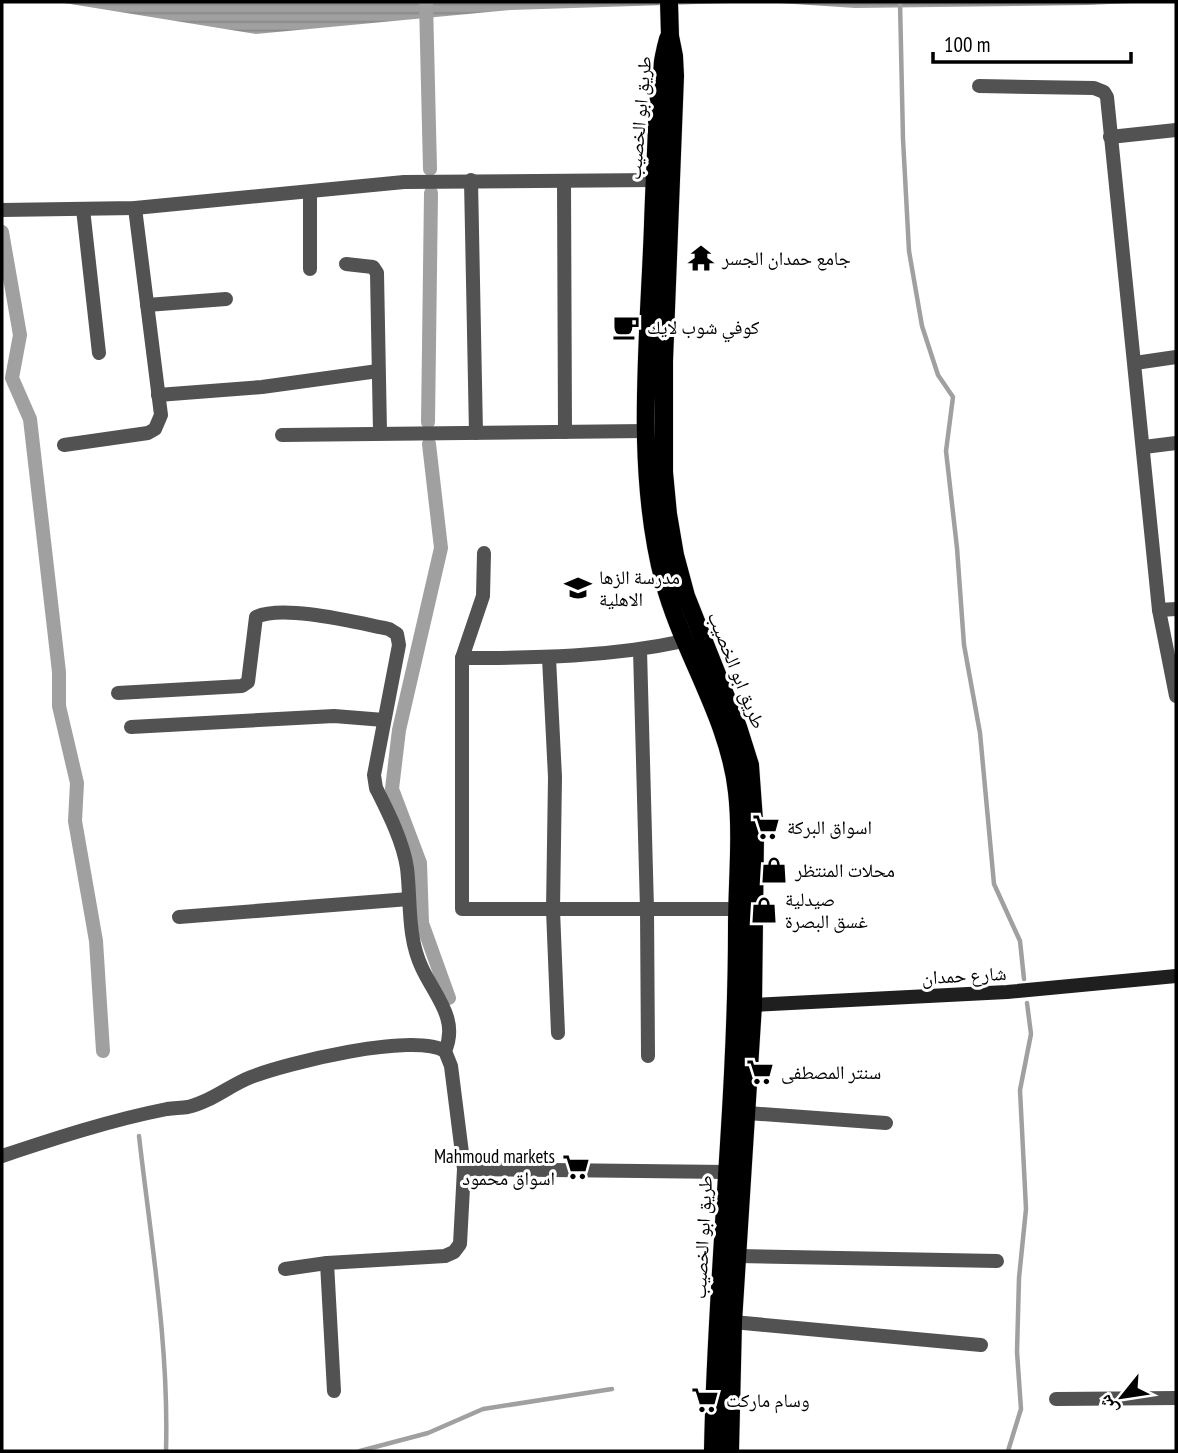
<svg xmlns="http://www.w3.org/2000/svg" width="1178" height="1453" viewBox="0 0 1178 1453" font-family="'PT Sans Narrow','Noto Naskh Arabic',sans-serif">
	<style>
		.water { fill: url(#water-rules) }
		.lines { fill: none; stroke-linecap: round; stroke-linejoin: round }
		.stream { stroke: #a0a0a0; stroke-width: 4.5 }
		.canal { stroke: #a0a0a0; stroke-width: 14 }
		.primary-casing { stroke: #dbdbdb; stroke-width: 19 }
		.street { stroke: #525252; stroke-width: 14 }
		.secondary { stroke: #1f1f1f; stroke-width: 14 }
		.primary { stroke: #000; stroke-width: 18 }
		.labels { text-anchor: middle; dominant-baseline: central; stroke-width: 6; stroke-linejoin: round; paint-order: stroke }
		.street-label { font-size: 19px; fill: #000; stroke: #fff }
		.poi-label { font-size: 19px; fill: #000; stroke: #fff; text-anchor: start }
	</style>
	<defs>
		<pattern id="water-rules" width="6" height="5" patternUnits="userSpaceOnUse" patternTransform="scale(1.75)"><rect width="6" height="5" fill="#a0a0a0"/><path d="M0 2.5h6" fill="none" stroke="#888"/></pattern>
	</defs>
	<rect width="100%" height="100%" fill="#fff"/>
	<!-- water -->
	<g class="water">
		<polygon points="58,2 759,2 511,10 256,34"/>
		<polygon points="764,2 1153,2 1088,5 855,8"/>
	</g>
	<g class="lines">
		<!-- stream -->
		<g class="stream">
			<polyline points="900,2 903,139 909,251 922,326 938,375 953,397 946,451 957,548 964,645 980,733 994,884 1020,941 1024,979"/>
			<path d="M139,1136C151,1241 169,1345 166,1451"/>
			<polyline points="360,1451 428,1433 483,1409 612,1389"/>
			<polyline points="1008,1451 1021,1409 1017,1352 1019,1278 1026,1209 1020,1090 1031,1034 1027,1003"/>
		</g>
		<!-- canal -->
		<g class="canal">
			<polyline points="426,2 430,169"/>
			<polyline points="2,232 20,335 12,378 30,419 59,672 59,706 77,783 75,821 96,941 103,1051"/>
			<polyline points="428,422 431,193"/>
			<polyline points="429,444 441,548 399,730 392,789 420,863 422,923 449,998"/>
		</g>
		<!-- primary casing -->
		<g class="primary-casing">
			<g id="primary">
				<polyline points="669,2 670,36 674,56 675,76 664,361 664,472 668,514 675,555 686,596 738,727 750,765 755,834 753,1005 733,1322 730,1451"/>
				<path d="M668,39C660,67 659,95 657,124C656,158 654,191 653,225C649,340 634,469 664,582C683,653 729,718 737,792C742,836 737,883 737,928C737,1103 716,1277 713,1451"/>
			</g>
		</g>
		<!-- street -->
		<g class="street">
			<polyline points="979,86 1094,88 1104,92 1107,97 1159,610 1176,696"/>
			<polyline points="1110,137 1176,130"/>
			<polyline points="471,180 476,433"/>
			<polyline points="564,181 565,432"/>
			<polyline points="310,192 310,269"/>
			<polyline points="83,209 99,353"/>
			<polyline points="2,210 135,208 404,182 654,180"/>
			<polyline points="346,264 373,267 377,273 380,432"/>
			<polyline points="147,305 226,299"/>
			<polyline points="1135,363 1176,357"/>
			<polyline points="158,395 262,387 378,371"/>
			<polyline points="282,435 646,431"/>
			<polyline points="64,445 148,433 155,429 161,415 135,208"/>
			<polyline points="1144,447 1176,443"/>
			<polyline points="484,553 483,596 462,658 462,909 737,909"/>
			<polyline points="1159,610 1176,609"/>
			<polyline points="640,650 647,909 648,1056"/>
			<path d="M462,658C537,658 610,657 684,641"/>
			<polyline points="549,658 555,777 553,910 558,1033"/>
			<path d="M118,693L242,686L248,682L256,617C284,604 358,623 389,629L397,634L399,645L374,775L376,788C388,812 403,841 407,868C411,901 407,937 422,968C435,996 459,1019 445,1051"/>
			<polyline points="131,727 334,716 384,720"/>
			<polyline points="179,917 409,899"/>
			<polyline points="747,1113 886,1123"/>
			<path d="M2,1156C56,1138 111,1120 167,1109C174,1108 181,1108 188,1107C211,1102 230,1085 251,1077C287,1063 413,1032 445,1051L451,1066L464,1169L727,1172"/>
			<polyline points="738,1256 997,1261"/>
			<polyline points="327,1263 334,1391"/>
			<polyline points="285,1269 327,1263 445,1256 454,1252 460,1244 464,1169"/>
			<polyline points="733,1322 981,1345"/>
			<polyline points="1056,1399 1176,1398"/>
		</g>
		<!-- secondary -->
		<polyline class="secondary" points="753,1005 1007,992 1176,976"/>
		<!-- primary -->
		<use href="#primary" class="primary"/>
	</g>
	<!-- icons -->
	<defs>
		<g id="temple-bare" transform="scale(2.1)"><path d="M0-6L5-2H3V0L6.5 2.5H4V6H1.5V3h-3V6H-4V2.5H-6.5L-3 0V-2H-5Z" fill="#000" stroke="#fff" stroke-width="2.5" paint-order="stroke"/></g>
		<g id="cafe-bare" transform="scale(2.1)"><path d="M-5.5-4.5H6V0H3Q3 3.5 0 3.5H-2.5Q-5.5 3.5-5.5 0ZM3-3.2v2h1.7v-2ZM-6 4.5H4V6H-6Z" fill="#000" stroke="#fff" stroke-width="2.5" paint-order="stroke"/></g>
		<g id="school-bare" transform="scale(2.1)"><path d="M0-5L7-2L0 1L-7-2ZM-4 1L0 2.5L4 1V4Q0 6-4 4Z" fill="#000" stroke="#fff" stroke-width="2.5" paint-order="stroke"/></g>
		<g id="supermarket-bare" transform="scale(2.1)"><path d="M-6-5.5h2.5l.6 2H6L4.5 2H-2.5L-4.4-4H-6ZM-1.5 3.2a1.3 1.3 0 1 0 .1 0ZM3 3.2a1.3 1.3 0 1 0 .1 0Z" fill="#000" stroke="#fff" stroke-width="2.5" paint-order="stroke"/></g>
		<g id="shop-bare" transform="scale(2.1)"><path d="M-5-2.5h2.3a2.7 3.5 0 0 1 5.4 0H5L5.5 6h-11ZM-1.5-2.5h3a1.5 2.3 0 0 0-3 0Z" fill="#000" stroke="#fff" stroke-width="2.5" paint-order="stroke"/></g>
	</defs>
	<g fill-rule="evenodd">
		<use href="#temple-bare" x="701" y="258"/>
		<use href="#cafe-bare" x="626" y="327"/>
		<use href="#school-bare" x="578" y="588"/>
		<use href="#supermarket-bare" x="766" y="827"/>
		<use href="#shop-bare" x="774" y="870"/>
		<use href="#shop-bare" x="764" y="910"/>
		<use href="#supermarket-bare" x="760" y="1072"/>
		<use href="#supermarket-bare" x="576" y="1167"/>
		<use href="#supermarket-bare" x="705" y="1400"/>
	</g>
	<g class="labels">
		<!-- street labels -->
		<g class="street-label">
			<text transform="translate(639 118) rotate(-85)">طريق ابو الخصيب</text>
			<text transform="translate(737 670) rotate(68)">طريق ابو الخصيب</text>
			<text transform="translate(964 975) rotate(-3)">شارع حمدان</text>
			<text transform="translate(702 1237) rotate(-87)">طريق ابو الخصيب</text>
		</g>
		<!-- poi labels -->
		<g class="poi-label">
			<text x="722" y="258">جامع حمدان الجسر</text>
			<text x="647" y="327">كوفي شوب لايك</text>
			<text x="599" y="577">مدرسة الزها<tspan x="599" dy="22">الاهلية</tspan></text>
			<text x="787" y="827">اسواق البركة</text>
			<text x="795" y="870">محلات المنتظر</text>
			<text x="785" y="899">صيدلية<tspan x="785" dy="22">غسق البصرة</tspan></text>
			<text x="781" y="1072">سنتر المصطفى</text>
			<text x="555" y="1156" text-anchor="end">Mahmoud markets<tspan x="555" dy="22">اسواق محمود</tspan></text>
			<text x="726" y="1400">وسام ماركت</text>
		</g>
	</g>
	<!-- border -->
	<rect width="1178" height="1453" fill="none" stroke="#000000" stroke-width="7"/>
	<!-- north arrow -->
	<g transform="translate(1122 1397) rotate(240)" stroke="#ffffff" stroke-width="5" paint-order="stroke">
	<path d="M0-5L12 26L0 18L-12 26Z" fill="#000000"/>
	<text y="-10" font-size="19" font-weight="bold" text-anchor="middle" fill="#000000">ش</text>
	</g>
	<!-- scale -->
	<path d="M933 52v10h198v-10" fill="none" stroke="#000000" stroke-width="3.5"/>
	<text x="944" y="52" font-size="21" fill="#000000" stroke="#ffffff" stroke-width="5" paint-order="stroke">100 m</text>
</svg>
